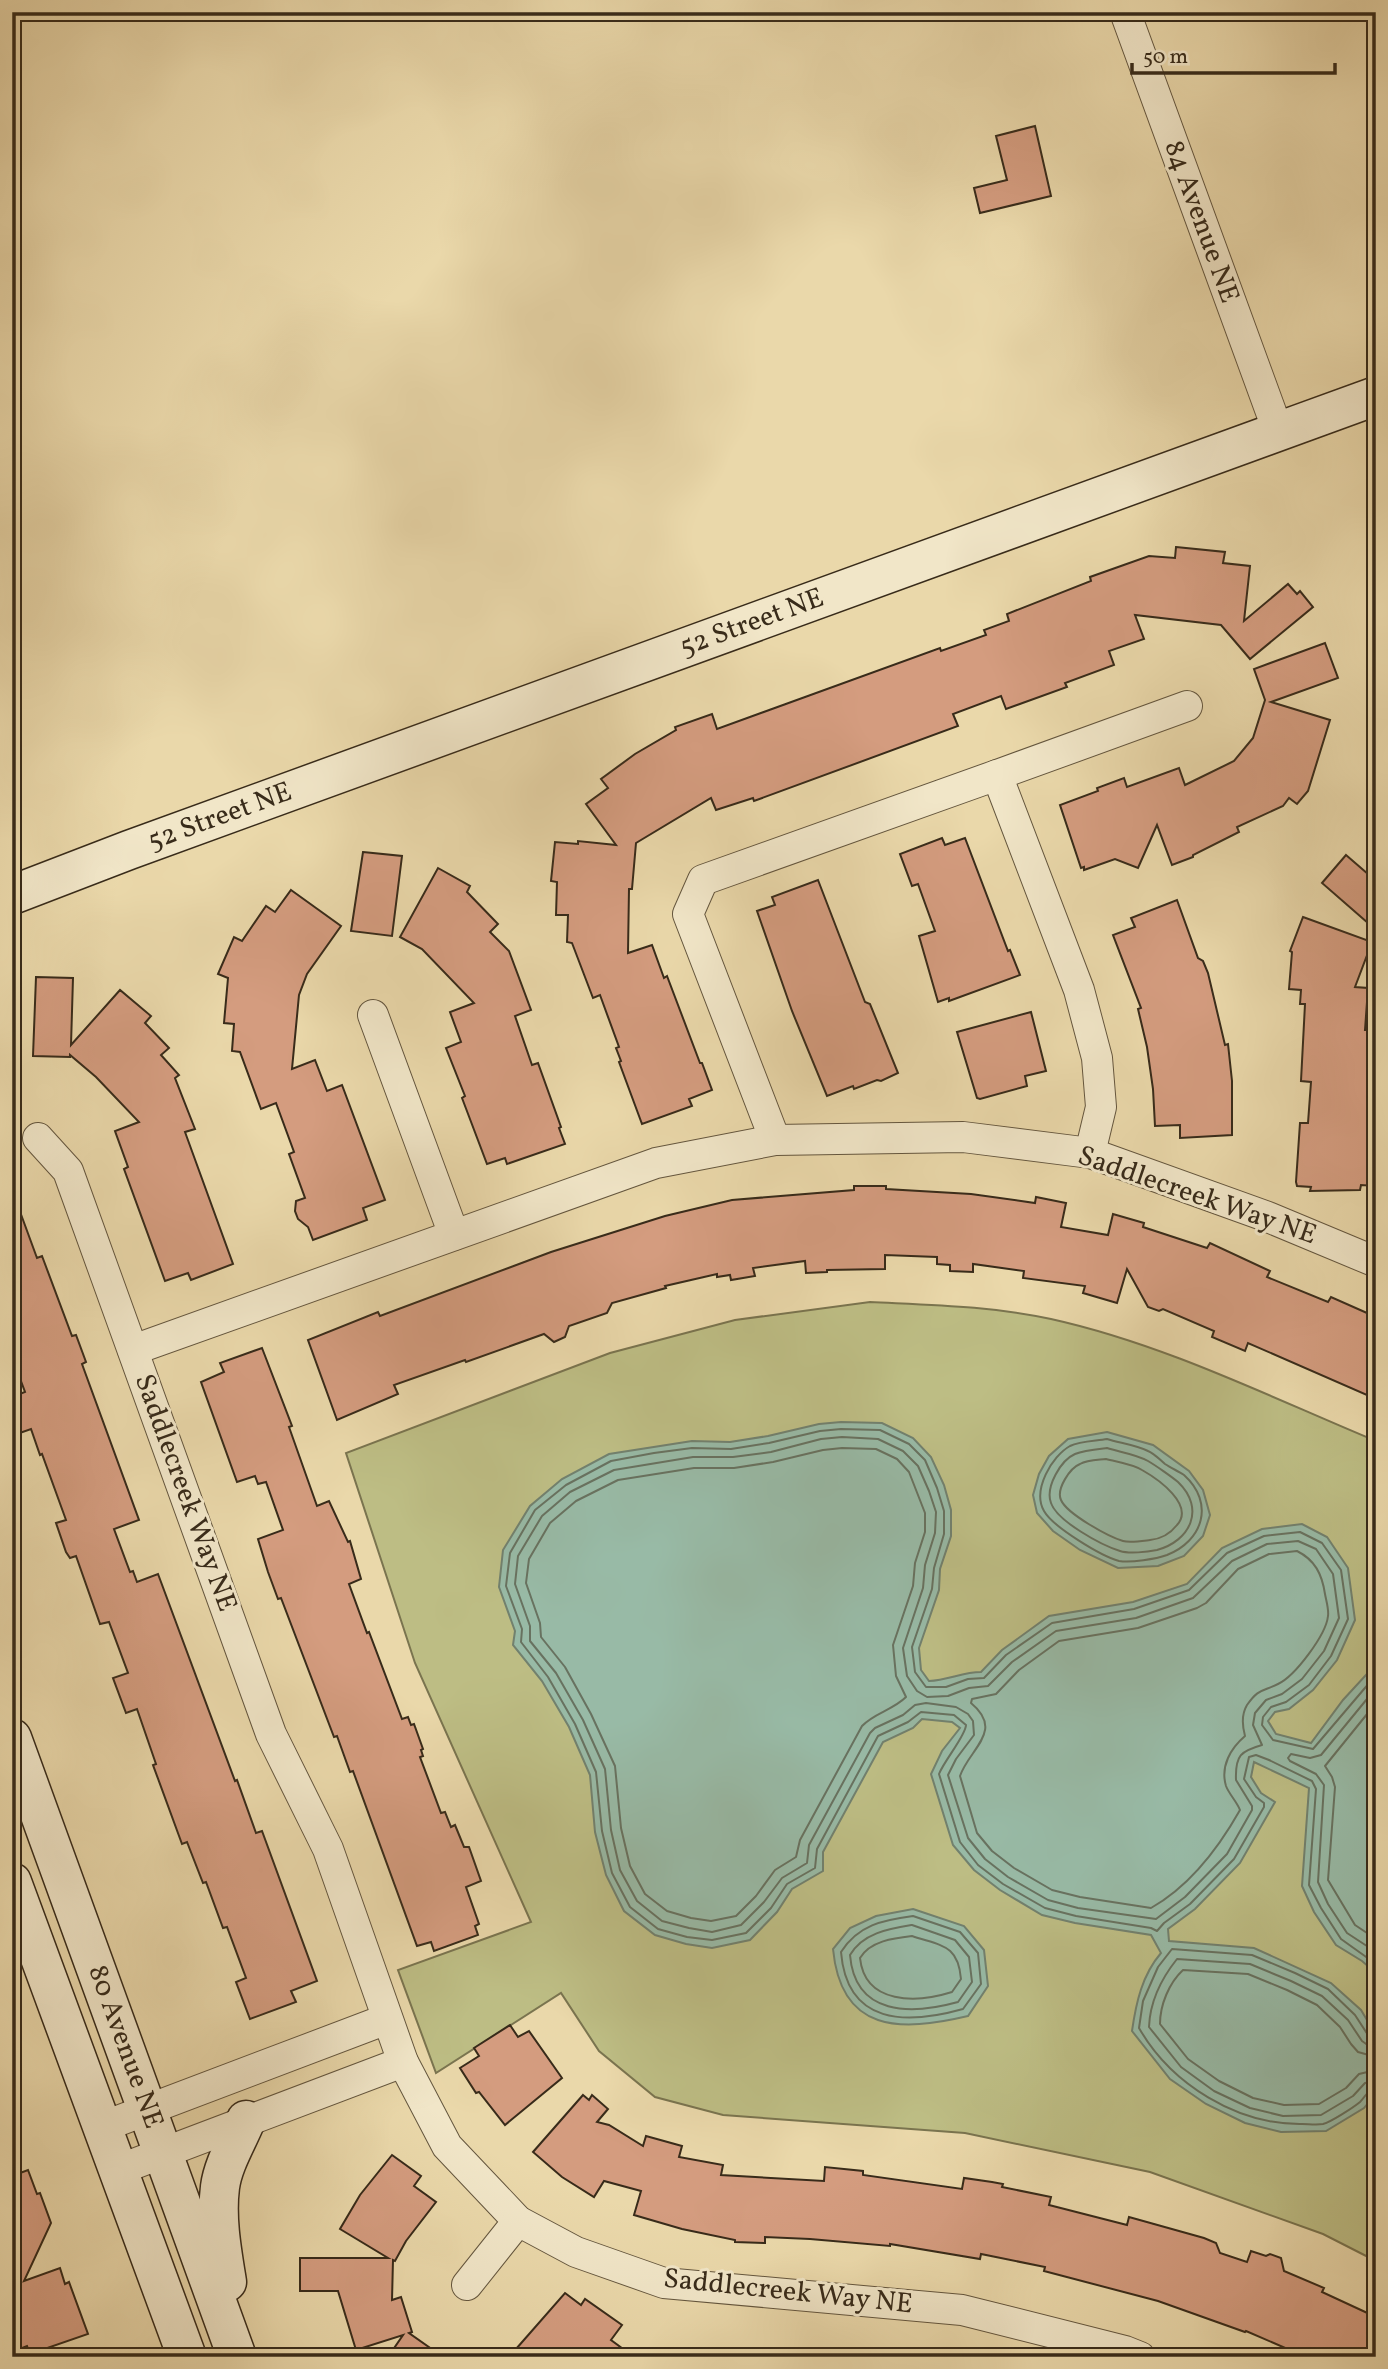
<svg xmlns="http://www.w3.org/2000/svg" width="1388" height="2369" viewBox="0 0 1388 2369" font-family="Vollkorn,serif">
	<style>
		.green { fill: #bdbd84; stroke: #7a744f; stroke-width: 2 }
		.water { fill: #98baa6; stroke: #72816e; stroke-width: 2 }
		.lines { fill: none; stroke-linecap: round; stroke-linejoin: round }
		.shore { stroke: #687260; stroke-width: 2 }
		.building { fill: #d49c7f; stroke: #382b1a; stroke-width: 2 }
		.street-casing { stroke: #64563e; stroke-width: 32 }
		.secondary-casing { stroke: #382b1a; stroke-width: 41 }
		.street { stroke: #f1e6c8; stroke-width: 30 }
		.secondary { stroke: #f1e6c8; stroke-width: 38 }
		.labels { text-anchor: middle; dominant-baseline: central; stroke-width: 6; stroke-linejoin: round; paint-order: stroke }
		.street-label { font-size: 28px; fill: #382b1a; stroke: #f1e6c8 }
	</style>
	<rect width="100%" height="100%" fill="#ead8aa"/>
	<filter id="stains"><feTurbulence type="fractalNoise" baseFrequency=".00286" numOctaves="4"/><feColorMatrix values="0 0 0 0 .2 0 0 0 0 .09 0 0 0 0 .02 0 0 0 .5 -.17"/></filter>
	<radialGradient id="worn" r=".72"><stop offset=".6" stop-color="#630" stop-opacity="0"/><stop offset="1" stop-color="#630" stop-opacity=".3"/></radialGradient>
	<!-- green -->
	<path class="green" d="M870,1302C931,1305 992,1306 1051,1319C1164,1344 1270,1397 1376,1441V2261L1323,2234L1150,2172L965,2133L723,2115L655,2097L599,2051L561,1993L436,2073L398,1970L531,1922L415,1663L346,1453L610,1353L735,1320Z"/>
	<!-- water -->
	<g class="water">
		<path d="M841,1422L882,1423L913,1438L931,1457L944,1485L951,1510V1536L940,1569L939,1590L919,1648L921,1670L929,1681C948,1680 963,1672 981,1672L1002,1650L1049,1616L1133,1602L1187,1584L1222,1548L1262,1529L1302,1524L1327,1537L1348,1568L1355,1620L1337,1660L1313,1690L1289,1709L1275,1712L1268,1721L1276,1734L1311,1743L1343,1700L1376,1664V1973L1362,1961L1336,1945L1314,1912L1302,1886L1309,1788L1254,1762L1251,1777L1261,1793L1275,1802L1240,1863L1195,1909L1168,1929L1169,1941L1254,1948L1331,1983L1361,2010L1376,2035V2093L1364,2108L1326,2131L1281,2132L1245,2123L1206,2104L1170,2079L1132,2031C1136,2003 1142,1975 1161,1953L1151,1935L1075,1923L1042,1915L1000,1890L974,1870L953,1845L931,1774L942,1751L960,1728L952,1722L922,1719L913,1728L883,1742L823,1852V1871L792,1889L777,1912L750,1940L712,1948L686,1944L655,1935L624,1911L606,1875L595,1832L590,1775L569,1727L542,1681L513,1645L515,1631L499,1587L503,1550L530,1506L562,1479L609,1454L692,1441L730,1442L768,1436L819,1424Z"/>
		<polygon points="1107,1432 1153,1445 1189,1471 1203,1490 1210,1515 1203,1536 1184,1556 1158,1566 1118,1568 1080,1550 1053,1531 1037,1513 1033,1495 1039,1474 1049,1456 1068,1439"/>
		<path d="M913,1909L964,1926L984,1950L988,1986L968,2016C900,2032 841,2033 833,1949L850,1928L876,1916Z"/>
	</g>
	<g class="lines">
		<!-- shore -->
		<g class="shore">
			<path d="M842,1437L878,1439L903,1451L918,1466L929,1491L936,1512L935,1533L925,1565L923,1588L903,1648L907,1676L917,1691L927,1697L948,1696L969,1688L988,1686L1012,1662L1056,1631L1136,1618L1193,1598L1232,1561L1267,1544L1298,1541L1316,1549L1333,1574L1339,1618L1324,1651L1302,1679L1282,1694L1266,1700L1255,1713L1253,1725L1262,1745C1241,1751 1235,1755 1236,1780L1252,1806V1810L1227,1854L1185,1897L1156,1919L1078,1908L1048,1900L1008,1877L985,1859L968,1838L948,1775L956,1759L974,1735L973,1721L968,1714L956,1707L926,1703L915,1705L903,1715L875,1728L870,1733L809,1845L807,1863L782,1878L764,1902L741,1925L712,1932L689,1928L662,1921L637,1901L620,1870L611,1830L605,1769L583,1720L556,1673L530,1641V1626L515,1584L518,1556L542,1516L570,1492L614,1470L693,1457H733L771,1452L821,1439Z"/>
			<path d="M1107,1439C1120,1443 1136,1445 1148,1451C1155,1454 1160,1460 1165,1464C1171,1468 1178,1471 1184,1475C1215,1503 1203,1541 1167,1555C1156,1559 1131,1563 1119,1561C1101,1556 1053,1527 1044,1511C1032,1490 1052,1456 1070,1446C1080,1441 1096,1441 1107,1439Z"/>
			<path d="M842,1448L876,1449L897,1459L909,1472L925,1513V1532L915,1563L913,1586L893,1645L896,1676L906,1697C893,1710 874,1713 862,1726L800,1840L796,1857L775,1870L756,1896L736,1916L711,1921L691,1918L667,1911L645,1894L630,1866L621,1828L615,1766L591,1714L565,1667L541,1637L540,1623L526,1583L529,1559L550,1523L576,1501L618,1480L694,1468H734L773,1462L823,1450Z"/>
			<path d="M1107,1448C1119,1452 1136,1454 1148,1461C1155,1465 1172,1477 1178,1482C1206,1509 1190,1541 1157,1550C1147,1552 1129,1554 1120,1551C1101,1545 1057,1521 1051,1503C1045,1487 1061,1460 1075,1454C1084,1450 1098,1449 1107,1448Z"/>
			<path d="M1106,1459C1117,1462 1132,1464 1142,1470C1158,1479 1195,1505 1177,1525C1170,1534 1160,1539 1150,1540C1142,1541 1130,1543 1123,1541C1109,1537 1067,1514 1061,1500C1056,1489 1070,1468 1080,1464C1087,1460 1098,1460 1106,1459Z"/>
			<path d="M1297,1551C1315,1560 1322,1574 1325,1594C1326,1600 1329,1609 1328,1616C1326,1635 1295,1676 1278,1684C1262,1692 1259,1688 1247,1705C1241,1715 1242,1725 1245,1736C1231,1748 1220,1766 1226,1786C1229,1794 1237,1802 1240,1810C1218,1849 1190,1886 1151,1908L1080,1897L1052,1890L1014,1868L992,1851L977,1833L960,1776C969,1749 1005,1731 971,1703L972,1699L996,1694L1019,1670L1059,1641L1138,1628L1197,1608L1206,1603L1238,1569L1269,1554Z"/>
			<path d="M1376,1675L1313,1749L1273,1740L1262,1725L1263,1717L1271,1707L1286,1702L1309,1685L1331,1656L1348,1619L1341,1570L1322,1543L1300,1532L1264,1536L1227,1553L1189,1590L1134,1609L1052,1623L1006,1655L984,1678L968,1679L946,1687H926L915,1672L912,1647L932,1589L934,1568L944,1534V1511L937,1488L925,1460L909,1444L880,1430L841,1429L820,1431L769,1443L731,1449L692,1448L654,1453L611,1461L566,1485L535,1510L510,1553L506,1586L522,1629L521,1642L548,1677L575,1724L596,1772L602,1831L612,1873L630,1907L658,1929L687,1937L712,1940L746,1933L771,1908L787,1884L815,1868L817,1849L878,1736L908,1722L921,1712L954,1715L966,1725C966,1735 944,1761 939,1774L960,1842L978,1865L1003,1884L1045,1908L1076,1916L1151,1928L1157,1931L1164,1923L1190,1904L1234,1859L1264,1807V1803L1256,1797L1244,1779L1249,1757L1256,1755L1269,1760L1312,1781L1316,1789L1309,1885L1321,1908L1341,1939L1376,1964"/>
			<polyline points="1376,1688 1321,1755 1310,1758 1291,1754 1288,1758 1290,1761 1316,1774 1324,1785 1318,1882 1328,1904 1347,1933 1376,1952"/>
			<polyline points="1376,1703 1325,1766 1332,1777 1335,1787 1328,1880 1355,1925 1376,1939"/>
			<path d="M913,1916L960,1932L978,1953L981,1984L963,2009C906,2025 847,2025 841,1952C858,1925 883,1920 913,1916Z"/>
			<path d="M912,1925L955,1940L969,1957L972,1982L958,2002C911,2015 855,2016 850,1955C863,1933 888,1929 912,1925Z"/>
			<path d="M912,1936C941,1946 958,1944 961,1979L952,1992C917,2003 865,2005 860,1958C870,1941 894,1938 912,1936Z"/>
			<path d="M1376,2038L1368,2035L1355,2015L1328,1989L1295,1973L1252,1955L1172,1949L1158,1967L1143,2001L1139,2028C1171,2084 1237,2125 1302,2124C1308,2124 1317,2125 1323,2124C1331,2122 1354,2107 1360,2102C1366,2096 1367,2090 1376,2089"/>
			<path d="M1376,2046H1369L1362,2041L1348,2020L1322,1996L1291,1981L1250,1964L1177,1959C1161,1979 1150,2001 1149,2027L1181,2067L1214,2091L1250,2108L1283,2116L1321,2115L1353,2096L1365,2083L1376,2081"/>
			<path d="M1376,2057L1358,2052L1351,2044L1340,2027L1317,2005L1287,1990L1248,1974L1183,1970C1169,1983 1160,2005 1160,2024L1188,2059L1219,2081L1253,2098L1284,2105L1319,2104L1346,2088L1359,2074L1376,2070"/>
		</g>
	</g>
	<!-- building -->
	<g class="building">
		<polygon points="1035,126 1051,196 980,213 974,188 1007,180 996,136"/>
		<polygon points="1176,547 1225,552 1223,563 1250,566 1244,621 1288,584 1297,594 1300,591 1313,607 1250,659 1221,625 1135,615 1144,639 1109,651 1114,665 1065,683 1067,687 1006,709 1001,696 953,714 958,726 754,801 753,798 716,810 711,798 636,843 632,889 629,889 628,953 652,945 664,978 667,976 700,1063 702,1063 712,1090 689,1099 692,1106 642,1124 619,1062 621,1061 616,1048 619,1047 600,995 593,998 572,943 567,942 568,915 556,915 557,882 551,881 555,842 578,844 578,841 616,845 586,804 608,788 601,779 635,754 676,730 675,727 712,714 717,729 940,648 941,651 986,635 984,630 1009,621 1007,614 1091,581 1090,577 1149,556 1175,558"/>
		<polygon points="1325,643 1338,678 1271,702 1330,720 1308,791 1297,804 1289,798 1283,806 1237,827 1239,832 1193,855 1193,857 1172,865 1157,825 1138,868 1115,859 1084,870 1084,867 1081,868 1060,805 1098,791 1097,788 1124,778 1127,787 1179,768 1185,785 1234,761 1253,738 1265,700 1254,669"/>
		<polygon points="942,838 945,845 965,838 1008,951 1010,950 1020,975 949,1001 949,998 938,1002 919,936 935,931 918,884 912,886 900,854"/>
		<polygon points="363,852 402,856 392,936 351,931"/>
		<polygon points="1346,855 1376,881 1376,930 1322,883"/>
		<polygon points="438,868 470,886 467,892 498,924 490,932 509,951 531,1010 515,1016 532,1065 538,1063 561,1127 559,1128 565,1144 507,1164 505,1158 487,1164 462,1098 465,1096 446,1048 461,1042 450,1012 474,1003 422,949 400,937"/>
		<polygon points="818,880 865,1002 870,1004 898,1073 881,1081 877,1080 854,1089 853,1086 827,1096 792,1011 757,911 775,905 772,897"/>
		<polygon points="291,890 341,926 307,974 299,995 292,1069 315,1060 327,1091 342,1085 385,1200 363,1208 367,1220 313,1240 308,1227 298,1219 295,1211 296,1201 305,1198 289,1154 294,1152 276,1103 261,1109 240,1052 232,1051 234,1024 224,1023 228,978 218,974 234,937 242,941 266,906 275,912"/>
		<polygon points="1177,900 1198,958 1203,961 1208,973 1225,1045 1228,1044 1232,1081 1232,1135 1180,1138 1180,1125 1155,1126 1153,1089 1147,1047 1138,1009 1141,1008 1113,935 1135,927 1131,918"/>
		<polygon points="1303,917 1372,942 1355,987 1368,988 1365,1030 1376,1030 1376,1186 1361,1185 1360,1190 1310,1191 1311,1187 1297,1186 1296,1182 1300,1123 1308,1123 1311,1082 1301,1081 1305,1004 1300,1004 1301,990 1289,989 1292,952 1290,951"/>
		<polygon points="36,977 73,978 71,1045 120,990 151,1016 145,1023 169,1048 161,1055 179,1075 175,1078 195,1129 185,1132 233,1264 191,1280 188,1273 165,1281 124,1169 128,1167 115,1131 139,1122 96,1077 70,1055 70,1057 33,1056"/>
		<polygon points="1031,1012 1046,1071 1025,1076 1027,1086 980,1099 977,1098 957,1032"/>
		<polygon points="854,1186 886,1186 886,1189 971,1194 1035,1203 1036,1197 1066,1203 1061,1227 1108,1235 1113,1214 1144,1223 1143,1227 1207,1248 1210,1243 1270,1271 1267,1277 1328,1302 1331,1297 1376,1317 1376,1399 1248,1343 1245,1351 1212,1337 1214,1331 1163,1309 1159,1311 1148,1307 1127,1269 1117,1303 1083,1293 1085,1286 1023,1278 1024,1271 973,1264 973,1272 950,1271 950,1265 937,1264 937,1257 885,1255 885,1269 827,1270 827,1272 806,1273 805,1261 753,1268 755,1276 731,1280 730,1275 717,1277 717,1274 665,1286 666,1288 612,1303 607,1313 569,1326 565,1337 554,1342 544,1334 466,1362 465,1360 394,1385 398,1394 337,1420 308,1340 378,1312 380,1316 551,1252 665,1216 732,1200 854,1190"/>
		<polygon points="15,1198 37,1258 42,1256 72,1336 76,1335 86,1362 82,1364 139,1520 114,1529 130,1572 133,1571 137,1582 158,1574 235,1781 237,1780 256,1833 262,1831 317,1981 291,1991 296,2002 250,2019 236,1982 246,1978 227,1927 223,1928 206,1882 203,1883 187,1842 182,1844 153,1765 156,1764 137,1709 126,1713 113,1678 128,1673 109,1622 100,1624 76,1556 70,1558 66,1552 56,1523 66,1520 42,1454 40,1455 31,1429 17,1434 12,1421 12,1397 25,1392 12,1357 12,1199"/>
		<polygon points="262,1348 292,1426 289,1427 317,1506 329,1501 348,1542 350,1541 361,1579 349,1584 367,1633 369,1632 402,1719 408,1717 411,1725 414,1724 423,1749 421,1750 423,1756 420,1757 441,1813 445,1812 451,1827 455,1825 464,1847 469,1847 481,1881 466,1887 479,1924 475,1926 478,1935 434,1951 431,1942 417,1946 353,1771 350,1772 337,1736 334,1737 281,1598 278,1599 268,1572 258,1539 283,1530 266,1482 258,1484 255,1476 237,1482 201,1382 224,1372 220,1363"/>
		<polygon points="510,2025 518,2037 529,2031 562,2078 505,2125 479,2092 476,2093 460,2068 479,2056 474,2048"/>
		<polygon points="583,2095 589,2100 592,2095 608,2109 597,2122 609,2125 643,2146 646,2136 682,2146 679,2157 723,2165 721,2175 824,2181 825,2167 863,2171 863,2175 962,2189 964,2178 992,2182 1003,2184 1002,2187 1051,2197 1049,2205 1127,2225 1129,2217 1204,2238 1216,2243 1220,2253 1247,2262 1251,2251 1266,2256 1270,2254 1281,2258 1284,2271 1324,2288 1322,2292 1376,2317 1376,2357 1306,2357 1246,2331 1245,2332 1158,2301 1044,2271 1045,2267 981,2254 980,2259 890,2244 890,2246 810,2239 765,2237 765,2243 735,2242 735,2240 682,2229 634,2215 641,2191 604,2181 594,2197 562,2177 533,2152"/>
		<polygon points="392,2155 421,2176 414,2186 436,2202 406,2241 395,2261 393,2260 392,2300 401,2297 412,2332 409,2333 443,2357 388,2357 403,2335 356,2350 338,2291 300,2291 300,2258 388,2258 340,2229 360,2195"/>
		<polygon points="28,2170 37,2194 40,2193 51,2223 24,2281 60,2268 65,2284 69,2282 88,2334 30,2354 27,2346 12,2352 12,2176"/>
		<polygon points="565,2293 581,2305 585,2299 622,2325 611,2340 634,2357 509,2357"/>
	</g>
	<g class="lines">
		<!-- street casing -->
		<g class="street-casing">
			<g id="street">
				<polyline points="1125,12 1278,431"/>
				<polyline points="997,775 1187,706"/>
				<polyline points="373,1015 454,1235"/>
				<polyline points="38,1138 68,1171 271,1734 328,1849 403,2062 447,2146 518,2221 576,2252 664,2283 962,2310 1125,2351 1140,2357"/>
				<polyline points="775,1140 688,914 703,880 997,775 1079,990 1097,1058 1101,1107 1090,1153"/>
				<polyline points="133,1350 656,1163 775,1140 963,1137 1090,1153 1268,1217 1376,1262"/>
				<polyline points="102,2127 387,2019"/>
				<polyline points="118,2170 403,2062"/>
				<polyline points="467,2285 518,2221"/>
			</g>
		</g>
		<!-- secondary casing -->
		<g class="secondary-casing">
			<g id="secondary">
				<polyline points="12,895 129,850 1376,396"/>
				<polyline points="12,1738 237,2357"/>
				<polyline points="12,1882 187,2357"/>
				<path d="M227,2282C222,2251 216,2218 220,2187C223,2164 237,2142 246,2120"/>
			</g>
		</g>
		<!-- street -->
		<use href="#street" class="street"/>
		<!-- secondary -->
		<use href="#secondary" class="secondary"/>
	</g>
	<g class="labels">
		<!-- street labels -->
		<g class="street-label">
			<text transform="translate(1201 222) rotate(70)">84 Avenue NE</text>
			<text transform="translate(752 623) rotate(-20)">52 Street NE</text>
			<text transform="translate(220 817) rotate(-20)">52 Street NE</text>
			<text transform="translate(1197 1196) rotate(19)">Saddlecreek Way NE</text>
			<text transform="translate(185 1493) rotate(70)">Saddlecreek Way NE</text>
			<text transform="translate(125 2047) rotate(70)">80 Avenue NE</text>
			<text transform="translate(788 2292) rotate(6)">Saddlecreek Way NE</text>
		</g>
	</g>
	<!-- margin -->
	<rect width="1388" height="2369" fill="none" stroke="#ead8aa" stroke-width="42"/>
	<rect x="14" y="14" width="1360" height="2341" fill="none" stroke="#382b1a" stroke-width="3.5"/>
	<rect x="21" y="21" width="1346" height="2327" fill="none" stroke="#382b1a" stroke-width="2"/>
	<!-- scale -->
	<path d="M1132 63v10h203v-10" fill="none" stroke="#382b1a" stroke-width="3.5"/>
	<text x="1143" y="63" font-size="21" fill="#382b1a" stroke="#f1e6c8" stroke-width="5" paint-order="stroke">50 m</text>
	<rect width="100%" height="100%" filter="url(#stains)"/>
	<rect width="100%" height="100%" fill="url(#worn)"/>
</svg>
